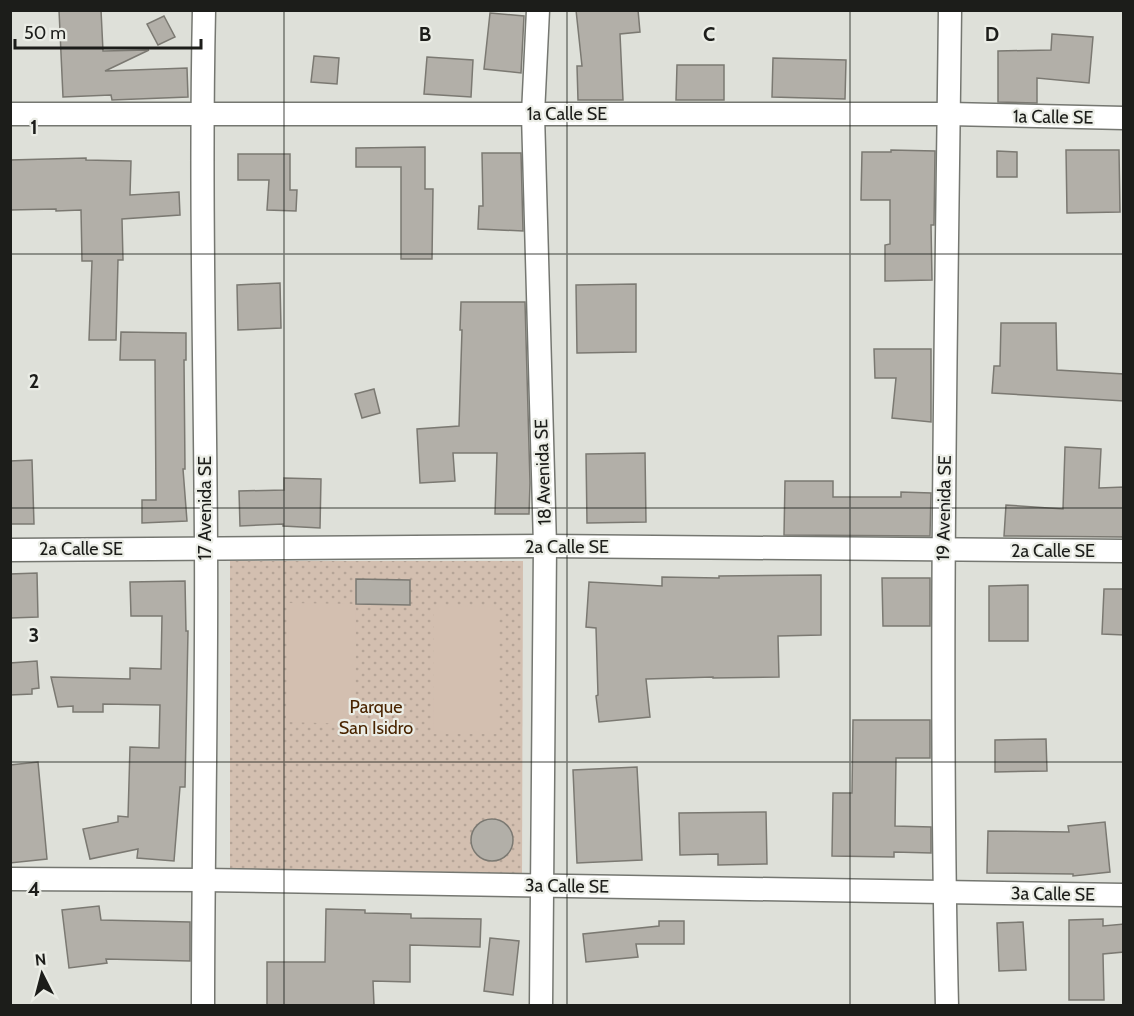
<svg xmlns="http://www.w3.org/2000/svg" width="1134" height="1016" viewBox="0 0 1134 1016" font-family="Cabin,sans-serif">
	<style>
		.park { fill: url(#park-dots) }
		.pitch { fill: #d3bfb0 }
		.building { fill: #b2afa8; stroke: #7b7972; stroke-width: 1.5 }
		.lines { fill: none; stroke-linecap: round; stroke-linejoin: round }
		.minor-casing { stroke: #757771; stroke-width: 25 }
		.minor { stroke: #fff; stroke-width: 22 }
		.grid { fill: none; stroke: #1c1d1a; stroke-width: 1.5; stroke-opacity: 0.55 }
		.labels { text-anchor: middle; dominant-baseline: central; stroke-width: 4.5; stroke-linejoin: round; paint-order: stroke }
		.street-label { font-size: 18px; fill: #1c1d1a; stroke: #ebede6 }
		.park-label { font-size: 18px; fill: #492400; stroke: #ebede6 }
		.grid-label { font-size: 20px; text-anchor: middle; font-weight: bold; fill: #1c1d1a; stroke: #ebede6; stroke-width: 4.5; stroke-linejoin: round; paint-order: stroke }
	</style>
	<defs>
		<pattern id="park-dots" width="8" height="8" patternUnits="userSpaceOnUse" patternTransform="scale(1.5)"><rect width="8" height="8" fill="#d3bfb0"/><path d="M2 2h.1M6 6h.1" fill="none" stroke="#b5a497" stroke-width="1.8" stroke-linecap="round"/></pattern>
	</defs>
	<rect width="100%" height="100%" fill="#dee0d9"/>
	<!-- park -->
	<polygon class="park" points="230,561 523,561 522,875 230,874"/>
	<!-- pitch -->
	<g class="pitch">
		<polygon points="289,603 356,604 355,724 286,722"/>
		<polygon points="434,606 499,607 499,734 433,734"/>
	</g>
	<!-- building -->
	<g class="building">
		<polygon points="59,10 101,10 103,51 149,50 105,71 187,68 188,97 112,100 111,95 63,97"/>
		<polygon points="576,10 638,10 640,32 620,34 623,100 578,100 577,66 582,66"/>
		<polygon points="490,13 524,16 521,73 484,69"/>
		<polygon points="164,16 175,37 158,45 147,24"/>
		<polygon points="1052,34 1093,37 1089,83 1037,78 1037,103 998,102 998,51 1051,50"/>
		<polygon points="314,56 339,58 337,84 311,82"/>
		<polygon points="427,57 473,60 471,97 424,94"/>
		<polygon points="773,58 846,60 845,99 772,97"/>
		<polygon points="677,65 724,65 724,100 676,100"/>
		<polygon points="425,147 425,189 433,189 432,259 401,259 401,167 356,167 356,148"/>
		<polygon points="891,150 935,151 934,225 931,225 932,280 885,281 885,245 890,244 890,200 861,200 862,152 891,152"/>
		<polygon points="1066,150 1119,150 1120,212 1067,213"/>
		<polygon points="997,151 1017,152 1017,177 997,177"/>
		<polygon points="482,153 521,153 523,231 478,229 479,206 483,206"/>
		<polygon points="238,154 290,154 290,190 297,190 296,211 267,210 269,180 238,180"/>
		<polygon points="86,158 86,160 131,161 130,195 179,192 180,215 122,219 123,260 118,260 116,340 89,340 92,261 82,261 81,210 56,211 56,209 10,210 10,160"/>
		<polygon points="280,283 281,328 238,330 237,285"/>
		<polygon points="636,284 636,352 577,353 576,285"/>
		<polygon points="461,302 525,302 530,483 529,514 495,514 497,453 453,453 455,481 420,483 417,429 459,426 462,330 460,330"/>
		<polygon points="1001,323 1056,323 1057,370 1124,374 1124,401 992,393 994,366 1000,366"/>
		<polygon points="121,332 186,333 186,360 184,360 185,469 183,469 187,521 142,523 142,500 156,500 155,360 120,360"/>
		<polygon points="874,349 931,349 931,422 892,418 896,378 875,378"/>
		<polygon points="374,389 380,413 362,418 355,394"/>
		<polygon points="1065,447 1101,449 1099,488 1124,487 1124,537 1004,536 1006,505 1063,509"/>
		<polygon points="645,453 646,522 587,523 586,454"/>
		<polygon points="32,460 34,524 10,524 10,461"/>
		<polygon points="284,478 321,479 320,528 283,526 283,524 240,526 239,491 284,490"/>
		<polygon points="785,481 833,481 833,497 901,497 901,492 931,493 930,536 784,535"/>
		<polygon points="37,573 38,617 11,618 10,574"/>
		<polygon points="821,575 821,635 778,636 779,677 713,678 713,677 646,679 650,717 599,722 596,696 598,695 596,628 586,627 589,582 662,586 662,577 719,578 719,576"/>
		<polygon points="882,578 930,578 930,626 883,626"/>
		<polygon points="356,579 410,580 410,605 356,604"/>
		<polygon points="185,581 186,631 188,631 185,787 180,787 174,861 137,858 138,849 90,859 83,829 118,822 118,816 128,817 130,747 159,748 160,705 103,704 103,712 73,712 73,706 58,707 51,677 130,679 130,668 161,669 162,616 131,616 130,582"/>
		<polygon points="1028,585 1028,641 989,641 989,586"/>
		<polygon points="1104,589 1124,589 1124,635 1102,634"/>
		<polygon points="37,661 39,688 32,689 32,694 10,695 10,663"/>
		<polygon points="853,720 930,720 930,758 896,758 895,826 931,827 931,853 894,852 894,857 832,856 833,793 852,793"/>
		<polygon points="1046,739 1047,771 995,772 995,740"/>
		<polygon points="38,762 47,859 10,863 10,765"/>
		<polygon points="637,767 642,860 577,863 573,770"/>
		<polygon points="766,812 767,864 718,865 718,854 680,855 679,813"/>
		<circle cx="492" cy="840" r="21"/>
		<polygon points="1105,822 1110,872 1073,876 1073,874 987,873 988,831 1069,832 1068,826"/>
		<polygon points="99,906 101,920 190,922 190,961 106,959 107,963 69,968 62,910"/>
		<polygon points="326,909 365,910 365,913 411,914 411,918 481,919 480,947 410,945 410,982 373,981 374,1005 267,1005 267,962 325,962"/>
		<polygon points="1103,919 1103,926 1124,924 1124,952 1103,954 1104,1000 1069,1000 1069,920"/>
		<polygon points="659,921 684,921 684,944 636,944 638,957 586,962 583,934 659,926"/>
		<polygon points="1023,922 1026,970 999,971 997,923"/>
		<polygon points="490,938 519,941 513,995 484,991"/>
	</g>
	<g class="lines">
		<!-- minor casing -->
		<g class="minor-casing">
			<g id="minor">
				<polyline points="538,10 533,114 545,546 541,1006"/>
				<polyline points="10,114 949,114 1124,118"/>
				<polyline points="10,550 545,546 1124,551"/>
				<polyline points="10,879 203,880 1124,895"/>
				<path d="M203,1006C203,852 207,699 206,545C205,367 200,189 204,10"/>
				<path d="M947,1006C939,674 946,342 950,10"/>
			</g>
		</g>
		<!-- minor -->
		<use href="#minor" class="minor"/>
	</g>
	<!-- grid -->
	<path class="grid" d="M284,10V1006M567,10V1006M850,10V1006M10,254H1124M10,508H1124M10,762H1124"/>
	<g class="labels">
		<!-- street labels -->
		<g class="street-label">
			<text x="567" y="114">1a Calle SE</text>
			<text transform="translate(1053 117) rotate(1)">1a Calle SE</text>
			<text transform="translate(543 472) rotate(-92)">18 Avenida SE</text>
			<text transform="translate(205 508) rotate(-90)">17 Avenida SE</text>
			<text transform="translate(944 508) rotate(-89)">19 Avenida SE</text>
			<text x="567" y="547">2a Calle SE</text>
			<text x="81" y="549">2a Calle SE</text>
			<text x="1053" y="551">2a Calle SE</text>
			<text transform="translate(567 886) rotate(1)">3a Calle SE</text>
			<text transform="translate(1053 894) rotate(1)">3a Calle SE</text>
		</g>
		<!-- park labels -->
		<g class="park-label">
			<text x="376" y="707">Parque<tspan x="376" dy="21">San Isidro</tspan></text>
		</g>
	</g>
	<g class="grid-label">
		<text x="425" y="41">B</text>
		<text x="709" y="41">C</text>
		<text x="992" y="41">D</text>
		<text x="34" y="134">1</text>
		<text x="34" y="388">2</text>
		<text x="34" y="642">3</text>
		<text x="34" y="896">4</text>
	</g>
	<!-- border -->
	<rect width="1134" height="1016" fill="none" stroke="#1c1d1a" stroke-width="24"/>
	<!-- north arrow -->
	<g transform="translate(42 974) rotate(354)" stroke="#ebede6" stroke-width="4.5" paint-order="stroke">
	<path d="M0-4.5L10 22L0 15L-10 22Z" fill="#1c1d1a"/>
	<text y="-9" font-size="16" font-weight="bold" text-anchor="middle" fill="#1c1d1a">N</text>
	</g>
	<!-- scale -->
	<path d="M15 39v9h186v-9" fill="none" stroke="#1c1d1a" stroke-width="3"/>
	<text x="24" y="39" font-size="18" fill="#1c1d1a" stroke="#ebede6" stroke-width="4.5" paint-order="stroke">50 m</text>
</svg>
